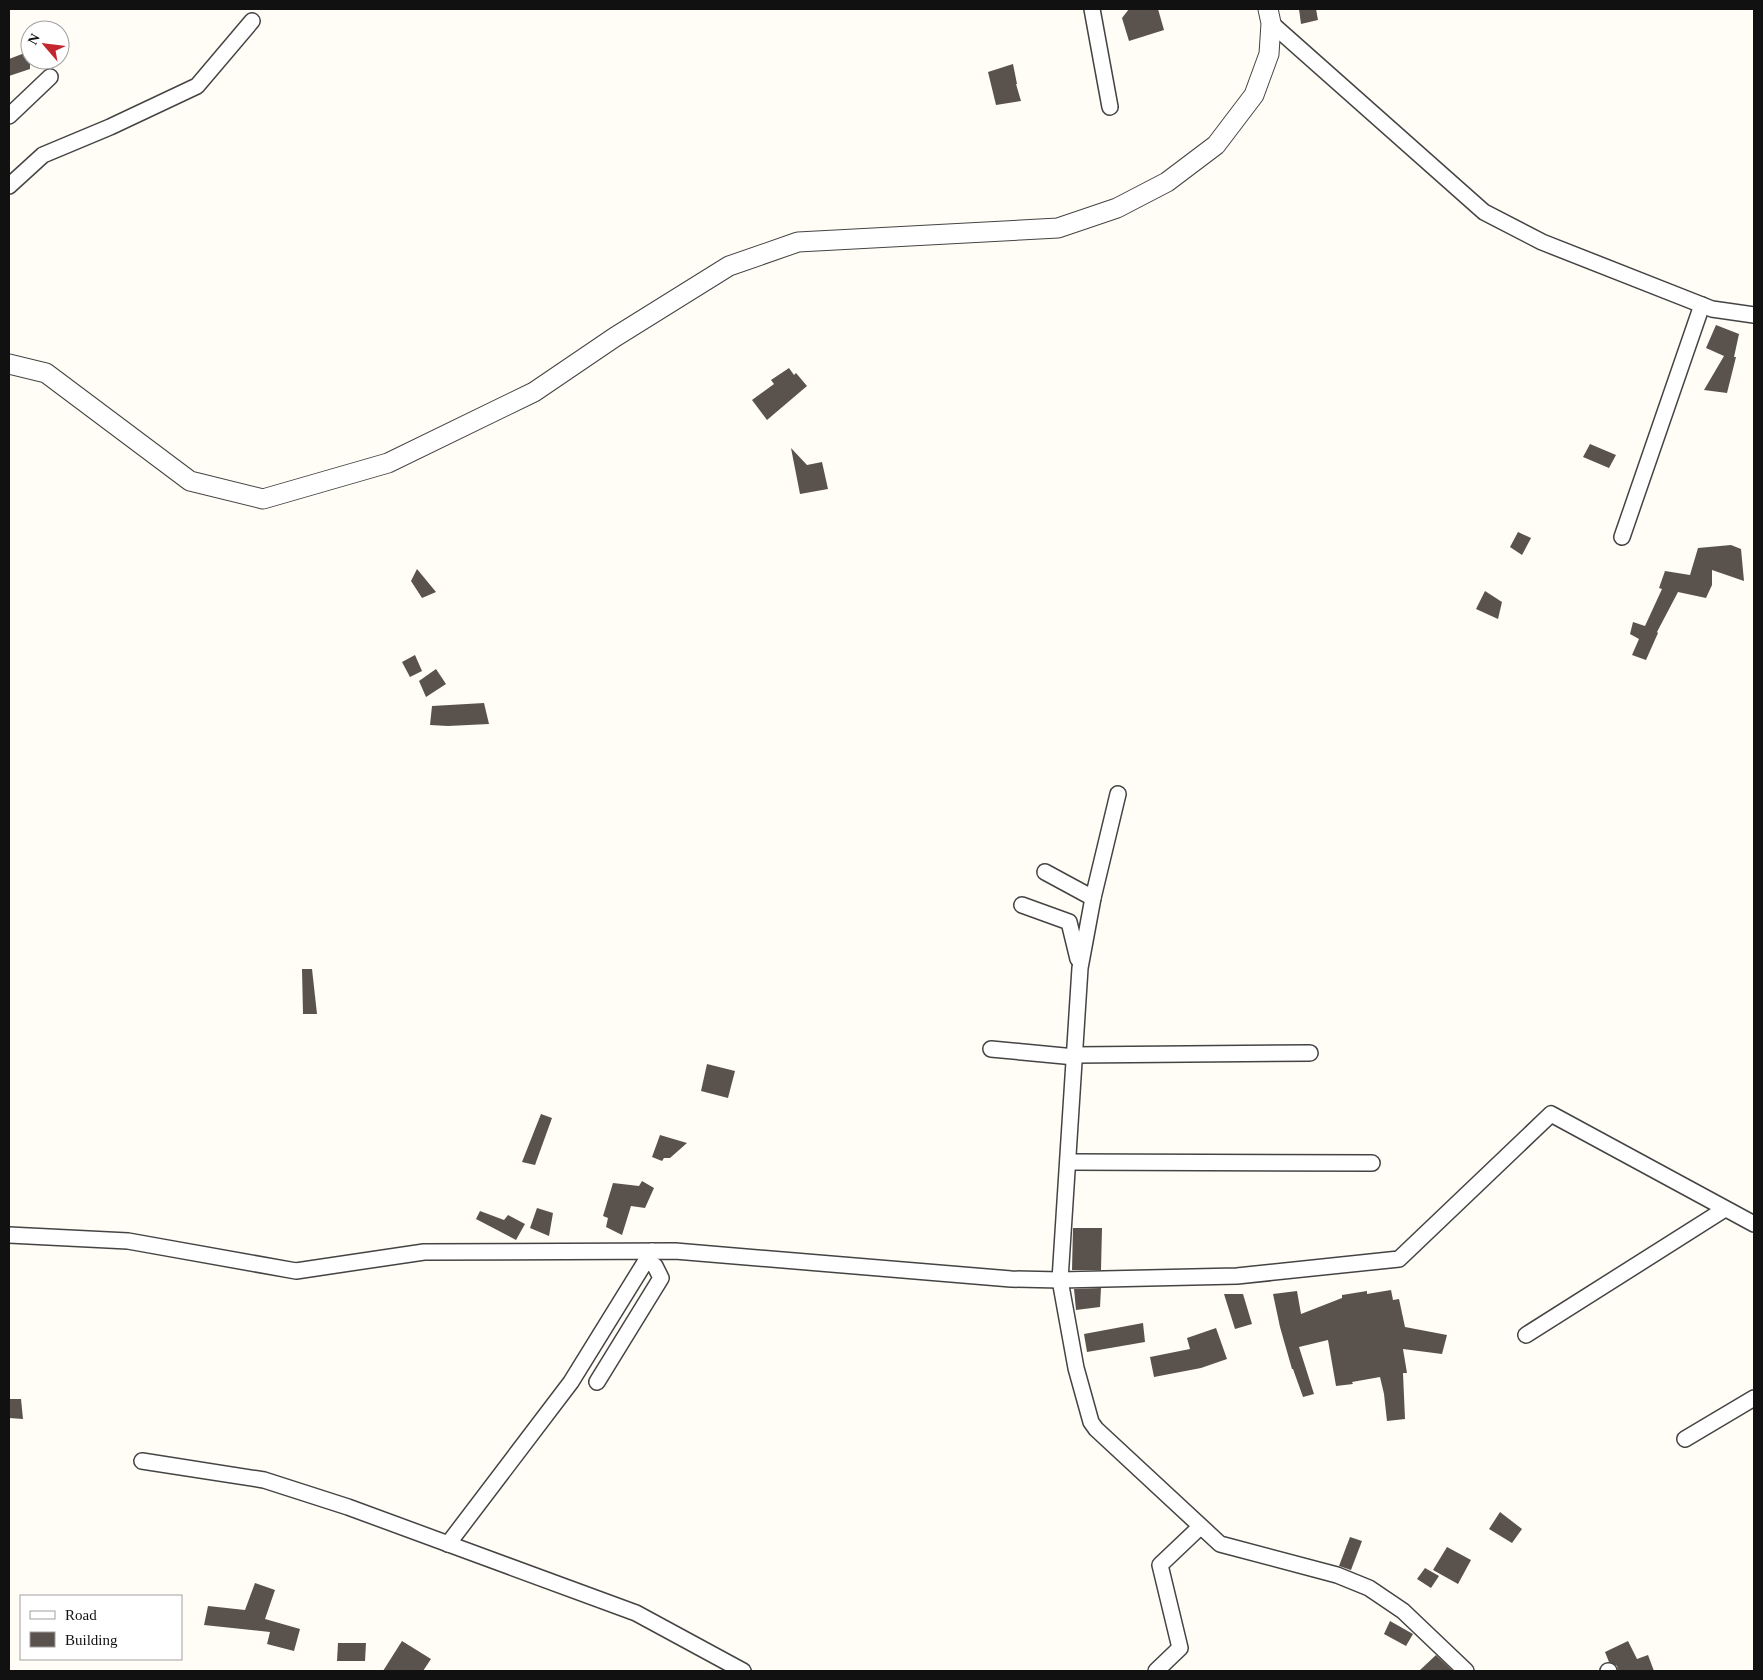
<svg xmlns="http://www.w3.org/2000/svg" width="1763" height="1680" viewBox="0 0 1763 1680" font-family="'Times New Roman',serif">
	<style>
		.building { fill: #5a524d }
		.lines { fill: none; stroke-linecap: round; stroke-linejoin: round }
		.minor-casing { stroke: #444; stroke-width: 18 }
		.tertiary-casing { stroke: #444; stroke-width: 21 }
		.minor { stroke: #fff; stroke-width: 15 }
		.tertiary { stroke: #fff; stroke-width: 19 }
	</style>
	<rect width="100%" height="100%" fill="#fffdf5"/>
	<!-- building -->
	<g class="building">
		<polygon points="1129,9 1158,9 1164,30 1129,41 1122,18"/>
		<polygon points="1299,9 1316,9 1318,20 1301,24"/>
		<polygon points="30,51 30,69 9,76 9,59"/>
		<polygon points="1013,64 1017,84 1016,84 1021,101 996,105 988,72"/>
		<polygon points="1716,325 1739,334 1734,357 1736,357 1727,393 1704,390 1724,356 1706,348"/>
		<polygon points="789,368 794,375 796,373 807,386 767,420 752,400 774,384 771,380"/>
		<polygon points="1590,444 1616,455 1609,468 1583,457"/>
		<polygon points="791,448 807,465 822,462 828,489 800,494"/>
		<polygon points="1518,532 1531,538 1522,555 1510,547"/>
		<polygon points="1731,545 1741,549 1744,581 1712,570 1712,585 1706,598 1678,592 1657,632 1658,633 1646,660 1632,655 1639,639 1630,634 1633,622 1645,626 1662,589 1659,588 1665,571 1690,575 1698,548"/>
		<polygon points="417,569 436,592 422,598 411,581"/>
		<polygon points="1485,591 1502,602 1498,619 1476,609"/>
		<polygon points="415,655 422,671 410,677 402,662"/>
		<polygon points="436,669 446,684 426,697 419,681"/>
		<polygon points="484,703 489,724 448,726 430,725 432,706"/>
		<polygon points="302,969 312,969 317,1014 303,1014"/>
		<polygon points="707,1064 735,1071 728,1098 701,1091"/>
		<polygon points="541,1114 552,1118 535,1165 522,1162"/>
		<polygon points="660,1135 687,1143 670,1158 664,1158 662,1161 652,1157"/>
		<polygon points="642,1181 654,1188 645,1208 631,1206 622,1235 606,1227 608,1218 603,1216 613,1183 639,1186"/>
		<polygon points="537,1208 553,1213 549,1236 530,1228"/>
		<polygon points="480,1211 504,1220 508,1215 525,1224 516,1240 476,1219"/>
		<polygon points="1073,1228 1102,1228 1101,1270 1072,1270"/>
		<polygon points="1101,1288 1100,1307 1076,1310 1074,1289"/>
		<polygon points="1391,1290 1393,1300 1399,1299 1405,1327 1447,1335 1442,1354 1403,1349 1407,1373 1403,1373 1405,1419 1387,1421 1384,1394 1380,1377 1352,1382 1353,1384 1336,1386 1328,1340 1299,1347 1314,1394 1303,1397 1293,1369 1292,1369 1280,1327 1273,1294 1297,1291 1301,1314 1342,1298 1342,1295 1367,1291 1367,1294"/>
		<polygon points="1224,1294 1243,1294 1252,1324 1235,1329"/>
		<polygon points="1143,1323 1145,1342 1087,1352 1084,1334"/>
		<polygon points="1216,1328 1227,1359 1201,1368 1154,1377 1150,1357 1190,1349 1187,1338"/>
		<polygon points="9,1399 21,1399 23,1419 9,1418"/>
		<polygon points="1500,1512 1522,1529 1512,1543 1489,1529"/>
		<polygon points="1350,1537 1362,1541 1351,1570 1339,1566"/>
		<polygon points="1447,1547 1471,1560 1458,1584 1433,1570"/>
		<polygon points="1425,1568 1439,1576 1431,1588 1417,1579"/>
		<polygon points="255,1583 275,1590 265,1619 300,1629 294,1651 267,1644 270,1632 204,1625 208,1606 245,1610"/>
		<polygon points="1390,1621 1413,1634 1406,1646 1384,1634"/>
		<polygon points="402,1641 431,1659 423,1671 383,1671"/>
		<polygon points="1628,1641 1637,1659 1648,1655 1654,1671 1618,1671 1617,1666 1609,1662 1605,1652"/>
		<polygon points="338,1643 366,1643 365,1661 337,1661"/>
		<polygon points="1436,1655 1453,1671 1419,1671"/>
	</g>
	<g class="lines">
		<!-- minor casing -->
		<g class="minor-casing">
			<g id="minor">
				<polyline points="1092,9 1110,107"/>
				<polyline points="1271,23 1484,212 1542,242 1702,305 1712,309 1754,315"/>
				<polyline points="9,116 50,77"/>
				<polyline points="9,186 43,155 110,127 197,86 252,21"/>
				<polyline points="1622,537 1702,305"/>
				<polyline points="1118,794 1093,898 1080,968 1060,1280 1076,1368 1091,1422 1096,1429 1220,1544 1337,1575 1369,1588 1403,1611 1466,1671"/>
				<polyline points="1045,872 1093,898"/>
				<polyline points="1022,905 1069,922 1078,959"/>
				<polyline points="991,1049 1075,1057"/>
				<polyline points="1075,1055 1310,1053"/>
				<polyline points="1068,1162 1372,1163"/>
				<polyline points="9,1235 128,1241 296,1271 424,1252 675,1251 1011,1279 1060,1280 1237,1276 1399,1259 1551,1114 1754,1224"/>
				<polyline points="1526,1335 1725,1209"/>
				<polyline points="597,1382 661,1278 655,1266 646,1260"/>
				<polyline points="1685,1439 1754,1398"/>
				<polyline points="142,1461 264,1480 348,1507 636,1613 743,1671"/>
				<polyline points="448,1544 571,1382 652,1251"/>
				<polyline points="1156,1671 1180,1648 1160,1565 1200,1527"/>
				<polyline points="1608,1671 1609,1671"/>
			</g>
		</g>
		<!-- tertiary casing -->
		<g class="tertiary-casing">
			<polyline id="tertiary" points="9,364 46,373 190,481 263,499 388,463 534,392 615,337 729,266 798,242 1058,228 1117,208 1167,182 1216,145 1254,95 1269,54 1271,23 1268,9"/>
		</g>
		<!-- minor -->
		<use href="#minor" class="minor"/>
		<!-- tertiary -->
		<use href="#tertiary" class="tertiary"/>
	</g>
	<!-- border -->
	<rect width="1763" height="1680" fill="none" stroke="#111111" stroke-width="20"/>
	<!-- legend -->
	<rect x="20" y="1595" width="162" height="65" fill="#ffffff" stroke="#a0a0a0"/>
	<rect x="30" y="1611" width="25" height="8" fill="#ffffff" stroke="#a0a0a0"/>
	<text x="65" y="1620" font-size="15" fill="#111111">Road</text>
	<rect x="30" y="1632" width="25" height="15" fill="#5a524d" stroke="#a0a0a0"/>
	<text x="65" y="1645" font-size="15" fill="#111111">Building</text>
	<!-- north arrow -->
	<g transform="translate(45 45) rotate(298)"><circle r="24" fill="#ffffff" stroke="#a0a0a0"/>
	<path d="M0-4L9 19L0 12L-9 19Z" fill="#c4262e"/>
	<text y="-8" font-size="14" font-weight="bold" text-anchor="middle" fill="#111111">N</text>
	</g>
</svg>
